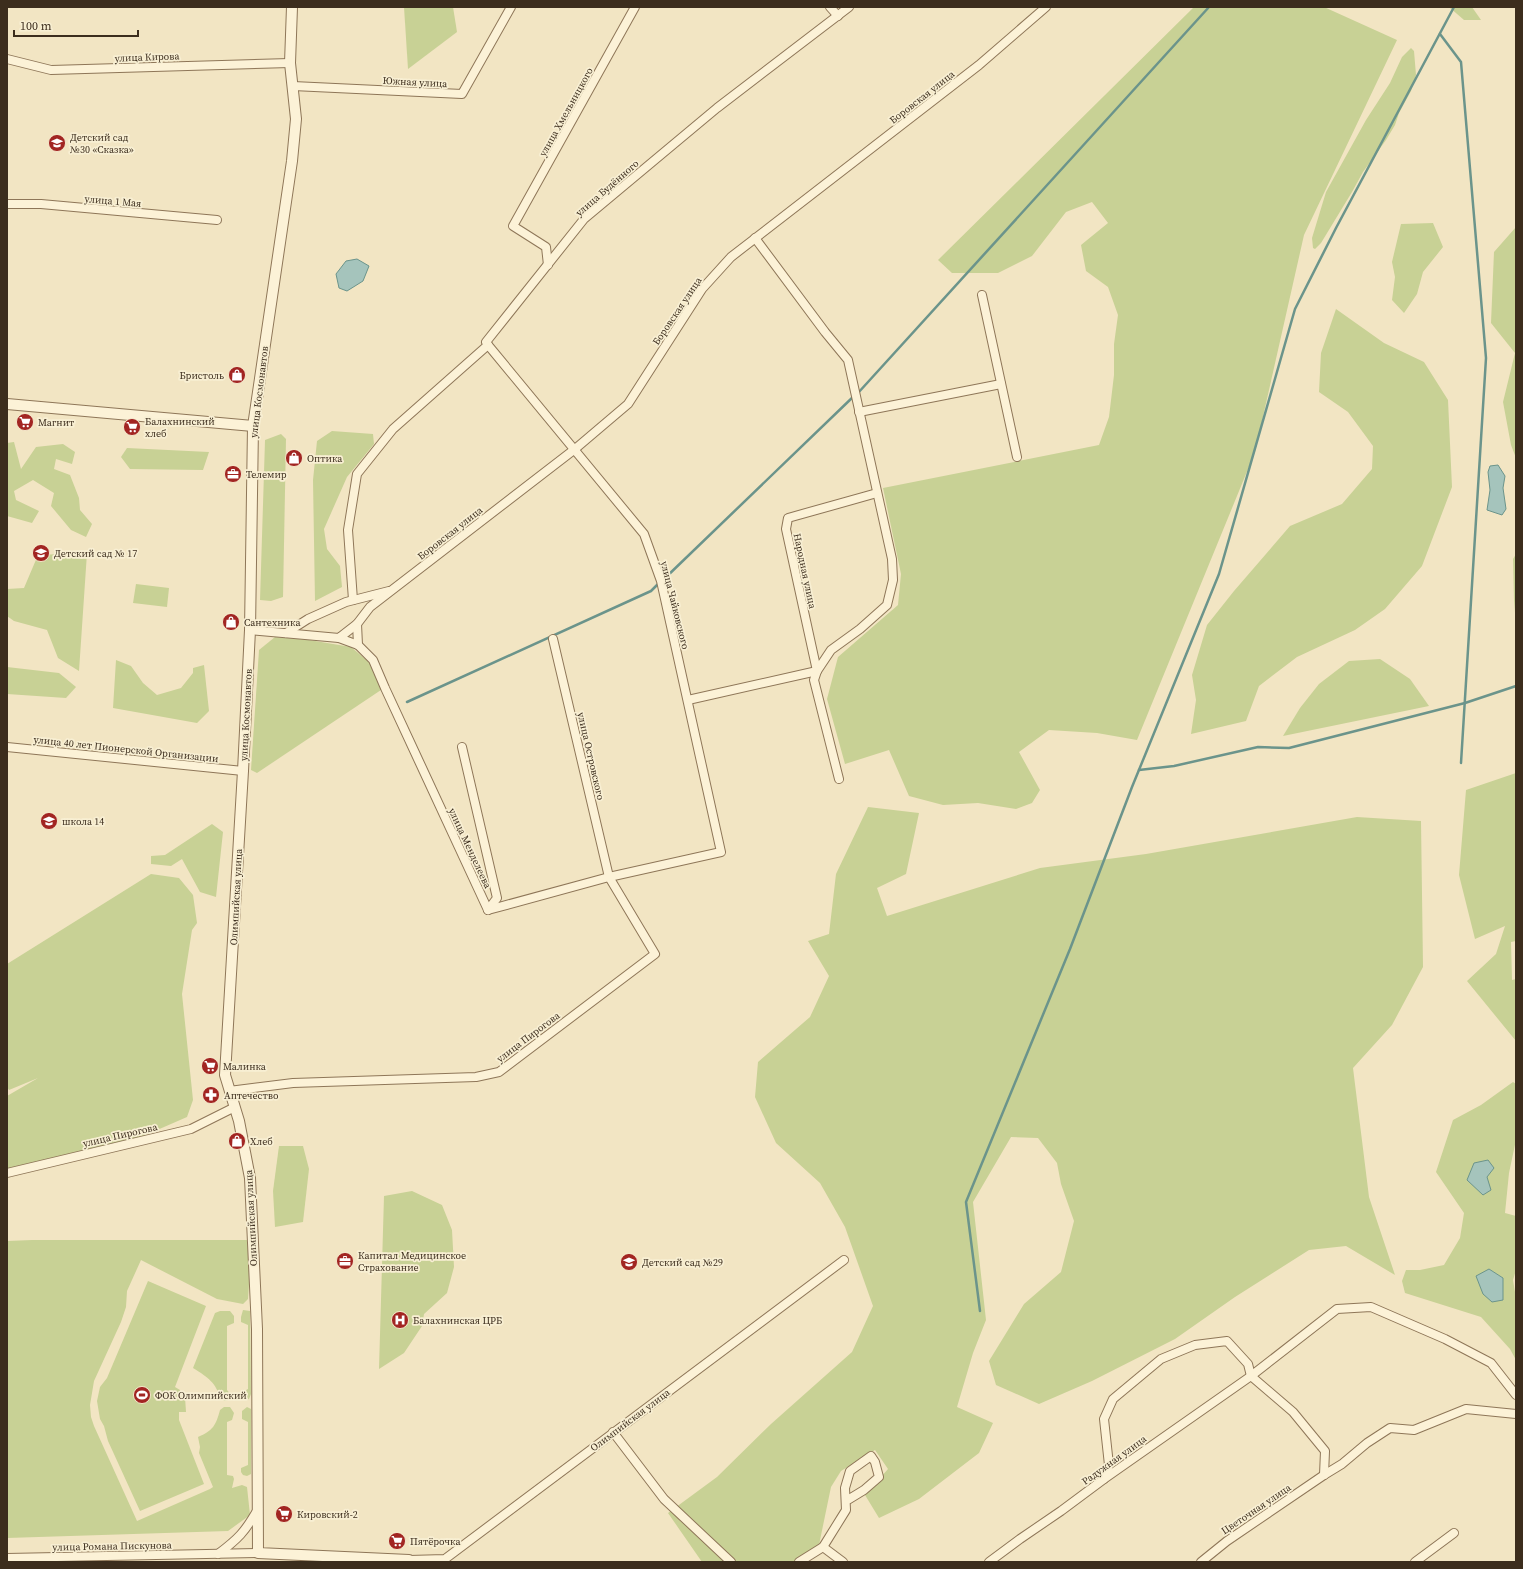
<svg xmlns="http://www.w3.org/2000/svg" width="1523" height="1569" viewBox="0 0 1523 1569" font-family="'Source Serif 4',serif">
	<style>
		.green { fill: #c8d195; fill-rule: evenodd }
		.water { fill: #a5c4bc; stroke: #6b948b }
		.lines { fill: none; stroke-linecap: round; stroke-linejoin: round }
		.stream { stroke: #6b948b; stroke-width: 2.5 }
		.minor-casing { stroke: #8e7658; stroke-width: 10 }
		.tertiary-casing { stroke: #8e7658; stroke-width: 12 }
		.minor { stroke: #fcf2d7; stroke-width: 8 }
		.tertiary { stroke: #fcf2d7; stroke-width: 10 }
		.labels { text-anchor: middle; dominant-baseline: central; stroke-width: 3.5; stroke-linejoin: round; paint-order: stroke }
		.street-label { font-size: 10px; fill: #3c2d1d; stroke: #f8efd3 }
		.poi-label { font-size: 10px; fill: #3c2d1d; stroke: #f8efd3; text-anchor: start }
	</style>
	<rect width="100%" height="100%" fill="#f2e5c3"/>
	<!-- green -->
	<g class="green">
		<polygon points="404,7 453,7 457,32 408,69"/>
		<polygon points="1194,7 1324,7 1397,40 1304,235 1255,452 1137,740 1097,733 1049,730 1019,752 1040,790 1032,803 1016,809 978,803 943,805 909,796 889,750 845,764 827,699 838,657 898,605 901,574 883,488 1099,445 1109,417 1114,375 1114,344 1118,315 1108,287 1086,271 1081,245 1108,223 1092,202 1066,212 1032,256 998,273 952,273 938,260"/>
		<polygon points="1449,7 1472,7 1481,20 1464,20"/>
		<polygon points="1411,48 1414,51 1416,75 1411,91 1399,113 1395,125 1386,140 1363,172 1352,192 1321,243 1315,249 1313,248 1312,238 1326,192 1366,120 1390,83 1402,57"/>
		<polygon points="1433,223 1443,247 1423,272 1417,294 1404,313 1392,300 1395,277 1392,262 1401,224"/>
		<polygon points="1516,227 1516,458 1511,445 1503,402 1515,353 1491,323 1494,252"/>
		<polygon points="1336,309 1384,343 1424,362 1448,400 1452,487 1422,566 1385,609 1355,630 1297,657 1259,686 1246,721 1191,734 1196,700 1192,675 1207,625 1234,591 1290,526 1342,504 1372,469 1373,446 1348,412 1319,392 1321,353"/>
		<polygon points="332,431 373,434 374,444 347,477 324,529 327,549 340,566 342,587 315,601 313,480 317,441"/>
		<polygon points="281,434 286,439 283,597 271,601 260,600 265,440"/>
		<polygon points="14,442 21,469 36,447 63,444 75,452 72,464 56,459 54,469 70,475 79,498 80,510 92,524 86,537 71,530 51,506 54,493 33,480 14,491 16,500 39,511 32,523 7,516 7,443"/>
		<polygon points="127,448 209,452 203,470 130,469 121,457"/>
		<polygon points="87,553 79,671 58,658 47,630 14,621 7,616 7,589 24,588 38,555"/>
		<polygon points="1516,554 1516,625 1514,600 1513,559"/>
		<polygon points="136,584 169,588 167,607 133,603"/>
		<polygon points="275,637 309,640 351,647 369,662 381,690 257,773 251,770 259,650"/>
		<polygon points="1380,659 1410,679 1429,706 1283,736 1300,708 1319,684 1349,661"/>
		<polygon points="116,660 131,666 143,683 157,695 181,688 193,673 193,668 204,665 209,711 197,723 113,708"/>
		<polygon points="7,667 59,673 76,687 66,698 7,694"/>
		<polygon points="1516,773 1516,941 1511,942 1512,980 1516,979 1516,1041 1467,981 1496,954 1505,926 1475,939 1459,875 1466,790"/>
		<polygon points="868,807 919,813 906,874 877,888 887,916 1040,868 1146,854 1357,817 1421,821 1423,967 1392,1025 1353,1068 1369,1197 1395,1275 1346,1246 1309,1250 1235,1297 1175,1339 1092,1381 1039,1404 996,1385 989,1361 1024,1304 1061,1272 1074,1221 1061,1184 1057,1163 1038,1138 1011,1137 973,1202 986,1320 973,1353 957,1407 993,1423 979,1453 919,1499 879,1518 865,1495 888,1469 875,1450 841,1471 831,1487 819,1545 793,1562 702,1562 668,1513 717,1477 771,1424 852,1352 873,1306 845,1227 820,1183 776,1143 755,1097 758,1062 810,1017 829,976 808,941 829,934 836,874"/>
		<polygon points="212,824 223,832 216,897 200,892 182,859 171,866 151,864 151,856 165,855"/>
		<polygon points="151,874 179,878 193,895 197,923 192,930 182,994 193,1100 187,1117 132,1141 7,1171 7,1096 38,1078 9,1090 7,1087 7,964"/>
		<path d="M1513,1082L1516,1084V1140L1509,1173L1505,1213L1516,1216V1270L1513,1280L1516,1298V1360L1510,1349L1481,1317L1405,1293L1402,1281L1406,1270H1420L1444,1265L1460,1238L1464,1213L1436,1172L1453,1120L1481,1105ZM1489,1269L1503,1278V1300Z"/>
		<polygon points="279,1146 303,1146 309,1169 303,1222 275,1227 273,1191"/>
		<polygon points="412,1191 442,1205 452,1230 454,1267 447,1293 424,1314 422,1326 404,1353 379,1369 384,1196"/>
		<path d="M32,1240H248L252,1279L249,1284L248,1299L243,1304L217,1299L141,1260L127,1291L126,1307L121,1322L94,1381L90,1405L91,1417L94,1426L137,1521L210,1489L213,1487L199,1453L200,1447L198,1437C213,1431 216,1425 220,1410L224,1407H230L234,1413L232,1420L227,1422V1475L233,1476L234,1479L232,1488L242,1485L247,1487L250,1515L228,1531L7,1538V1241Z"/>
		<polygon points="148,1281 206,1306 175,1387 180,1390 179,1396 185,1397 186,1412 179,1412 179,1420 204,1484 140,1511 108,1441 104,1426 100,1419 97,1401 100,1387 107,1378"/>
		<polygon points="243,1310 250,1311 251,1394 249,1399 244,1400 241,1393 248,1389 248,1325 241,1322 241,1317"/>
		<path d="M220,1311H230L234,1316V1323L227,1326V1390L232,1396L231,1399L225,1401L221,1399C215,1382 209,1378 193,1368L215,1313Z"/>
		<polygon points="247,1407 251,1409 251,1474 247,1476 243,1475 241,1472 241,1468 248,1465 248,1422 242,1419 242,1411"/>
	</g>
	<!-- water -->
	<g class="water">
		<polygon points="357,259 369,266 363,281 347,291 339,288 336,274 346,261"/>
		<polygon points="1498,465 1505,476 1503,488 1506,509 1502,515 1487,510 1490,490 1488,472 1490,466"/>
		<polygon points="1488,1160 1494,1168 1487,1177 1491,1190 1483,1195 1467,1180 1474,1163"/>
		<polygon points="1489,1269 1503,1278 1503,1300 1492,1302 1483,1294 1476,1276"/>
	</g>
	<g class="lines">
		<!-- stream -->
		<g class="stream">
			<polyline points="1440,34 1461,62 1486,358 1461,763"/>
			<polyline points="858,393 1209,7"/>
			<polyline points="663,580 854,396"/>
			<polyline points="407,702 651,591 659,583"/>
			<polyline points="1139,770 1174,766 1258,747 1289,748 1465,703 1516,686"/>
			<polyline points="980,1311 966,1202 1070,949 1132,787 1219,574 1295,309 1336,228 1454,7"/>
		</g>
		<!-- minor casing -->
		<g class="minor-casing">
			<g id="minor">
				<polyline points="830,7 838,16"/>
				<polyline points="7,59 51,70 290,63"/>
				<polyline points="293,86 462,94 511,7"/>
				<polyline points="7,204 41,204 217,220"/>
				<polyline points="548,265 546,247 513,226 635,7"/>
				<polyline points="982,295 1017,457"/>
				<polyline points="859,412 1001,384"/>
				<polyline points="353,600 348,530 357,474 393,429 488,345 486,342 584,219 717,108 849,7"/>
				<polyline points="357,624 358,645"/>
				<polyline points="250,630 339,638 357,624 370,607 575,449 628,404 702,289 731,257 979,65 1046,7"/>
				<polyline points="286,633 308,619 346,602 389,591"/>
				<polyline points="339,638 358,645 373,660 385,688 488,910"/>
				<polyline points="688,700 817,671 831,650 860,629 887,605 893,580 892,559 848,360 825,332 755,238"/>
				<polyline points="7,747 243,771"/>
				<polyline points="462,747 497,898 488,910"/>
				<polyline points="839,779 814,680 817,671 786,529 788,518 877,493"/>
				<polyline points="488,910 609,877 721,852 661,581 644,534 488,345"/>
				<polyline points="229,1091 293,1083 476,1077 499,1072 655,954 609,877 553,639"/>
				<polyline points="7,1173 191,1129 235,1107"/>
				<polyline points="613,1432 664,1499 731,1562"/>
				<polyline points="1104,1479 1109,1465 1104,1419 1113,1399 1161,1359 1195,1345 1227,1341 1248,1364 1251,1376 1293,1412 1325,1451 1324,1475"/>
				<polyline points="823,1547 843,1562"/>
				<path d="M218,1554C238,1539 245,1532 258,1509"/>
				<polyline points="7,1558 258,1553"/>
				<polyline points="409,1560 445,1559 844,1260"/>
				<polyline points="799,1562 823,1547 846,1510 845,1488 850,1471 871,1456 875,1462 879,1477 864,1490 846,1501"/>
				<polyline points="989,1562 1020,1539 1061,1511 1104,1479 1251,1376 1337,1309 1371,1307 1445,1339 1491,1363 1516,1395"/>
				<polyline points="1201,1562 1227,1541 1324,1475 1342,1464 1367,1443 1390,1428 1414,1430 1466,1409 1516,1414"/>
				<polyline points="1415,1562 1454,1533"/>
			</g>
		</g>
		<!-- tertiary casing -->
		<g class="tertiary-casing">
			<g id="tertiary">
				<polyline points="292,7 290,63 296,119 292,161 253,426 250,630 243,771 225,1075 239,1121 250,1178 257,1329 258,1553 409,1560"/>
				<polyline points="7,404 253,426"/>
			</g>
		</g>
		<!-- minor -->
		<use href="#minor" class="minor"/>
		<!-- tertiary -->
		<use href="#tertiary" class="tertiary"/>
	</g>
	<!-- icons -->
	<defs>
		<g id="school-disc" transform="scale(0.9)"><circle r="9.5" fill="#a22522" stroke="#f8efd3"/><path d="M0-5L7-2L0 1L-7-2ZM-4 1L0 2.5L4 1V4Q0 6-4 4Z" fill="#fff"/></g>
		<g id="shop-disc" transform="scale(0.9)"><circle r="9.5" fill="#a22522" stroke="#f8efd3"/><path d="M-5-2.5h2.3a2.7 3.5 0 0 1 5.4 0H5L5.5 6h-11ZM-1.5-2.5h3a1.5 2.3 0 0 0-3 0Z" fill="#fff"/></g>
		<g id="supermarket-disc" transform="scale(0.9)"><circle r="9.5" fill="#a22522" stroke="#f8efd3"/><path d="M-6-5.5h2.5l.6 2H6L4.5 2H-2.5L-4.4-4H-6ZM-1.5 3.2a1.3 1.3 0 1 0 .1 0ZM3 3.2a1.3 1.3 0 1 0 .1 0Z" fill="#fff"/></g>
		<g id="office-disc" transform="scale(0.9)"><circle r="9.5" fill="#a22522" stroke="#f8efd3"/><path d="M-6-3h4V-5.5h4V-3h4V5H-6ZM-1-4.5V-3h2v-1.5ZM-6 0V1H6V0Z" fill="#fff"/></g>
		<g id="pharmacy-disc" transform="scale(0.9)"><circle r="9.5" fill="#a22522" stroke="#f8efd3"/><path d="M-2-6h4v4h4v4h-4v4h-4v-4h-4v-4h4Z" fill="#fff"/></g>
		<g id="hospital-disc" transform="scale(0.9)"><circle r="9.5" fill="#a22522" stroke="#f8efd3"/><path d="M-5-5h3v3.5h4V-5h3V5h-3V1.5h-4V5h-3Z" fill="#fff"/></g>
		<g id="stadium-disc" transform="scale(0.9)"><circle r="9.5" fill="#a22522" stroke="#f8efd3"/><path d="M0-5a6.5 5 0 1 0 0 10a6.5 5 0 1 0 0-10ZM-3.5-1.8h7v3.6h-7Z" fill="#fff"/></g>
	</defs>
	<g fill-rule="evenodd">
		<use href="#school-disc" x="57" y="143"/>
		<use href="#shop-disc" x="237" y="375"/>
		<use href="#supermarket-disc" x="25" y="422"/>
		<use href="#supermarket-disc" x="132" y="427"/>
		<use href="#shop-disc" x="294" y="458"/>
		<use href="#office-disc" x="233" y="474"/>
		<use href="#school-disc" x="41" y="553"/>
		<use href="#shop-disc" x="231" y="622"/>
		<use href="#school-disc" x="49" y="821"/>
		<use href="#supermarket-disc" x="210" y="1066"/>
		<use href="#pharmacy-disc" x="211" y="1095"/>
		<use href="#shop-disc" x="237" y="1141"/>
		<use href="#office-disc" x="345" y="1261"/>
		<use href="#school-disc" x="629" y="1262"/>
		<use href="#hospital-disc" x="400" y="1320"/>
		<use href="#stadium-disc" x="142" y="1395"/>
		<use href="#supermarket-disc" x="284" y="1514"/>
		<use href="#supermarket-disc" x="397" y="1541"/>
	</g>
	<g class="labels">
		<!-- street labels -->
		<g class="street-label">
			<text transform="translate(147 57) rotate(-2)">улица Кирова</text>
			<text transform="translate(415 82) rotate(3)">Южная улица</text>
			<text transform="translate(922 97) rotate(-38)">Боровская улица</text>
			<text transform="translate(566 112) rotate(-61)">улица Хмельницкого</text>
			<text transform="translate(607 188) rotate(-41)">улица Будённого</text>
			<text transform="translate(113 201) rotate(5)">улица 1 Мая</text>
			<text transform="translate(677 311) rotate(-56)">Боровская улица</text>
			<text transform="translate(259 392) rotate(-83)">улица Космонавтов</text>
			<text transform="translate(450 533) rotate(-38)">Боровская улица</text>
			<text transform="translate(805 571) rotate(78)">Народная улица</text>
			<text transform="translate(675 605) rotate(76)">улица Чайковского</text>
			<text transform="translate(246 715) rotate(-87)">улица Космонавтов</text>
			<text transform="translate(126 749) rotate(6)">улица 40 лет Пионерской Организации</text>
			<text transform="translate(591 756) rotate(77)">улица Островского</text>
			<text transform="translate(470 848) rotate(65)">улица Менделеева</text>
			<text transform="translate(236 897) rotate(-87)">Олимпийская улица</text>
			<text transform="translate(528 1037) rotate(-37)">улица Пирогова</text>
			<text transform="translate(120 1135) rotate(-13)">улица Пирогова</text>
			<text transform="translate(251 1218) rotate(-93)">Олимпийская улица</text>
			<text transform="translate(630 1420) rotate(-37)">Олимпийская улица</text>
			<text transform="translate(1114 1460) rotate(-36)">Радужная улица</text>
			<text transform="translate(1256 1509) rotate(-34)">Цветочная улица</text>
			<text transform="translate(112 1546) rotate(-1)">улица Романа Пискунова</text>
		</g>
		<!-- poi labels -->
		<g class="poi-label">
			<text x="70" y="137">Детский сад<tspan x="70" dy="12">№30 «Сказка»</tspan></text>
			<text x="224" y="375" text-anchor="end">Бристоль</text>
			<text x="145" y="421">Балахнинский<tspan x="145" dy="12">хлеб</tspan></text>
			<text x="38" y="422">Магнит</text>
			<text x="307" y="458">Оптика</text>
			<text x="246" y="474">Телемир</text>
			<text x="54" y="553">Детский сад № 17</text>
			<text x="244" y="622">Сантехника</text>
			<text x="62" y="821">школа 14</text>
			<text x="223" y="1066">Малинка</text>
			<text x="224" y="1095">Аптечество</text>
			<text x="250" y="1141">Хлеб</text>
			<text x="358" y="1255">Капитал Медицинское<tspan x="358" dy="12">Страхование</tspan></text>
			<text x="642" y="1262">Детский сад №29</text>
			<text x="413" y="1320">Балахнинская ЦРБ</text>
			<text x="155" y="1395">ФОК Олимпийский</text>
			<text x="297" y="1514">Кировский-2</text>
			<text x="410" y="1541">Пятёрочка</text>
		</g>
	</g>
	<!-- border -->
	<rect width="1523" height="1569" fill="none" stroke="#3c2d1d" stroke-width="16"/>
	<!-- scale -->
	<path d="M14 30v6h124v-6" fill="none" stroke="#3c2d1d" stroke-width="2"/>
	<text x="20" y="30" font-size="12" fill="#3c2d1d" stroke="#f8efd3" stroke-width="3" paint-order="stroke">100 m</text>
</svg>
